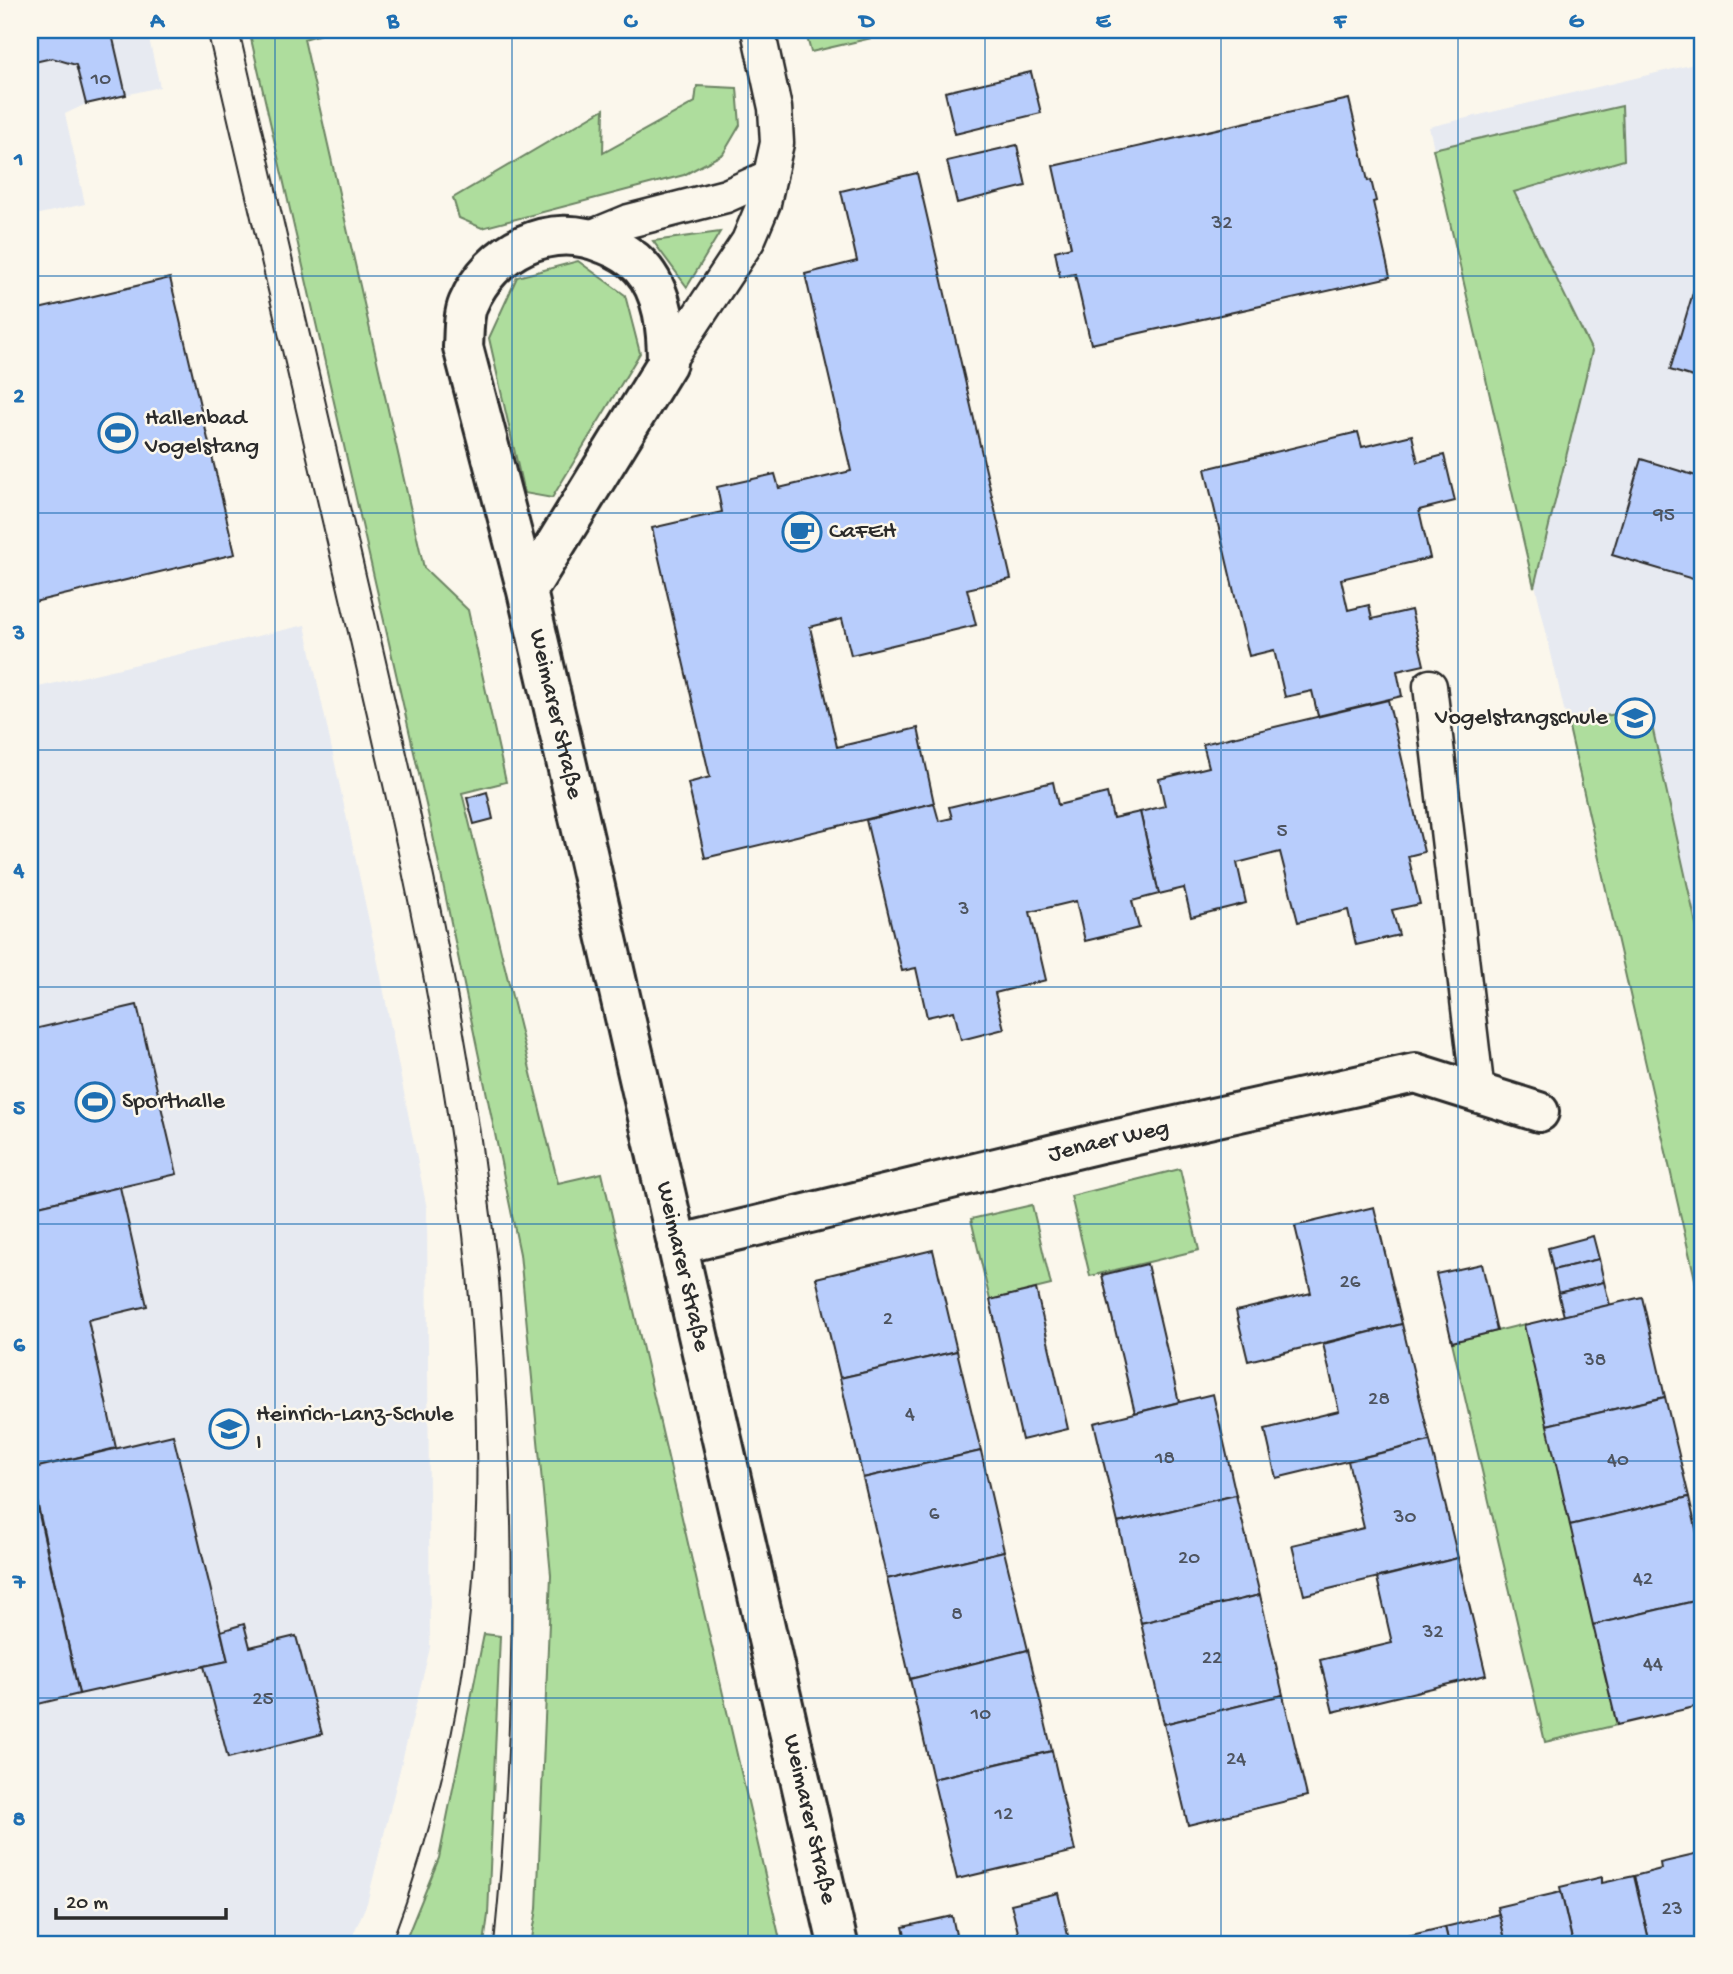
<svg xmlns="http://www.w3.org/2000/svg" width="1733" height="1974" viewBox="0 0 1733 1974" font-family="'Gochi Hand',sans-serif">
	<style>
		.built { fill: #e7eaf1 }
		.green { fill: #aedd9d; stroke: #6c8464; stroke-width: 2 }
		.building { fill: #b8cdfc; stroke: #2b2b2b; stroke-width: 2 }
		.lines { fill: none; stroke-linecap: round; stroke-linejoin: round }
		.service-casing { stroke: #2b2b2b; stroke-width: 37 }
		.minor-casing { stroke: #2b2b2b; stroke-width: 44 }
		.service { stroke: #fbf7ec; stroke-width: 32 }
		.minor { stroke: #fbf7ec; stroke-width: 38 }
		.tram { stroke: #2b2b2b; stroke-width: 2 }
		.grid { fill: none; stroke: #1f6fb2; stroke-width: 2; stroke-opacity: 0.55 }
		.labels { text-anchor: middle; dominant-baseline: central; stroke-width: 5; stroke-linejoin: round; paint-order: stroke }
		.number-label { font-size: 21px; fill: #4e545f }
		.poi-label { font-size: 24px; fill: #2b2b2b; stroke: #fbf7ec; text-anchor: start }
		.street-label { font-size: 24px; fill: #2b2b2b; stroke: #fbf7ec }
		.neatline { fill: none; stroke: #1f6fb2; stroke-width: 2.5 }
		.grid-label { font-size: 23px; text-anchor: middle; font-weight: bold; fill: #1f6fb2 }
	</style>
	<rect width="100%" height="100%" fill="#fbf7ec"/>
	<filter id="ink" filterUnits="userSpaceOnUse"><feTurbulence type="fractalNoise" baseFrequency=".0143" numOctaves="2"/><feDisplacementMap in="SourceGraphic" scale="14" xChannelSelector="R" yChannelSelector="G"/><feConvolveMatrix kernelMatrix="1 2 1 2 8 2 1 2 1" color-interpolation-filters="sRGB"/></filter>
	<g filter="url(#ink)">
		<!-- built -->
		<g class="built">
			<polygon points="30,30 147,30 160,87 86,104 65,114 85,204 30,216"/>
			<polygon points="1703,62 1703,1309 1429,127"/>
			<polygon points="305,625 380,972 427,1209 430,1648 367,1903 349,1944 30,1944 30,689"/>
		</g>
		<!-- green -->
		<g class="green">
			<polygon points="249,30 335,30 304,39 424,568 468,610 506,782 462,793 558,1183 602,1173 781,1944 531,1944 537,1909 551,1575 520,1254 432,831"/>
			<polygon points="805,30 906,30 811,52"/>
			<polygon points="697,86 737,88 740,125 723,154 684,175 482,228 459,218 453,198 604,109 603,153 695,102"/>
			<polygon points="1622,106 1624,160 1514,192 1592,351 1534,587 1433,149"/>
			<polygon points="720,232 687,287 653,241"/>
			<polygon points="578,261 625,295 640,353 552,498 524,493 489,338 517,277"/>
			<polygon points="1648,708 1703,955 1703,1314 1568,723"/>
			<polygon points="1180,1169 1199,1250 1090,1276 1071,1196"/>
			<polygon points="1032,1205 1051,1285 990,1300 971,1219"/>
			<polygon points="1525,1324 1617,1725 1545,1742 1452,1342"/>
			<polygon points="484,1634 500,1636 488,1915 484,1944 404,1944 439,1858"/>
		</g>
		<!-- building -->
		<g class="building">
			<polygon points="30,30 111,30 126,95 86,104 76,65 52,58 30,63"/>
			<polygon points="1031,72 1041,113 955,134 945,92"/>
			<polygon points="1349,99 1368,181 1371,180 1376,201 1373,202 1390,277 1091,344 1075,274 1060,277 1055,251 1071,247 1053,166"/>
			<polygon points="1017,145 1026,186 957,203 947,161"/>
			<polygon points="917,173 1011,579 967,589 976,625 851,655 842,619 810,627 837,747 918,728 934,803 705,858 688,783 710,777 652,528 722,512 717,487 775,474 779,488 851,471 805,274 857,261 841,191"/>
			<polygon points="1703,259 1703,380 1670,370"/>
			<polygon points="170,278 235,554 30,603 30,311"/>
			<polygon points="1358,432 1362,447 1412,435 1418,462 1444,455 1455,501 1419,510 1430,558 1341,579 1348,610 1369,605 1372,619 1411,610 1424,665 1397,671 1402,696 1318,716 1312,691 1285,697 1274,650 1249,656 1205,469"/>
			<polygon points="1641,459 1703,478 1703,582 1612,555"/>
			<polygon points="1388,700 1424,852 1408,856 1420,904 1392,910 1399,935 1356,945 1348,910 1298,922 1280,852 1237,863 1246,903 1191,917 1184,888 1159,894 1140,812 1165,806 1159,779 1209,767 1203,744"/>
			<polygon points="1053,782 1058,805 1107,793 1113,818 1140,812 1159,894 1132,901 1139,928 1085,941 1076,901 1030,912 1046,980 995,993 1004,1029 961,1040 954,1011 927,1017 916,968 902,971 866,820 934,803 939,821 952,818 949,807"/>
			<polygon points="487,792 493,819 474,824 467,798"/>
			<polygon points="137,1005 177,1174 30,1208 30,1030"/>
			<polygon points="120,1187 147,1306 88,1320 116,1448 30,1469 30,1208"/>
			<polygon points="1374,1207 1402,1324 1248,1361 1236,1311 1311,1293 1295,1226"/>
			<polygon points="1593,1236 1599,1259 1553,1270 1548,1248"/>
			<polygon points="933,1250 957,1351 840,1378 816,1278"/>
			<polygon points="1599,1259 1604,1282 1558,1293 1553,1270"/>
			<polygon points="1147,1264 1179,1402 1135,1413 1102,1275"/>
			<polygon points="1482,1264 1497,1331 1452,1342 1436,1274"/>
			<polygon points="1604,1282 1610,1305 1564,1316 1558,1293"/>
			<polygon points="1036,1289 1068,1429 1022,1440 990,1300"/>
			<polygon points="1642,1297 1665,1397 1547,1425 1524,1325"/>
			<polygon points="1402,1324 1430,1441 1276,1478 1265,1429 1339,1411 1323,1344"/>
			<polygon points="957,1351 981,1451 863,1478 840,1378"/>
			<polygon points="1213,1394 1236,1495 1118,1523 1094,1423"/>
			<polygon points="1665,1397 1689,1497 1570,1525 1547,1425"/>
			<polygon points="173,1435 228,1661 79,1694 30,1469"/>
			<polygon points="1430,1441 1458,1558 1304,1595 1292,1545 1364,1528 1348,1461"/>
			<polygon points="981,1451 1004,1551 887,1579 863,1478"/>
			<polygon points="30,1474 79,1694 30,1706"/>
			<polygon points="1236,1495 1260,1595 1141,1623 1118,1523"/>
			<polygon points="1689,1497 1703,1560 1703,1599 1593,1625 1570,1525"/>
			<polygon points="1004,1551 1028,1650 910,1679 887,1579"/>
			<polygon points="1458,1558 1486,1675 1333,1712 1320,1660 1392,1643 1377,1578"/>
			<polygon points="1260,1595 1283,1695 1164,1724 1141,1623"/>
			<polygon points="1703,1599 1703,1705 1617,1725 1593,1625"/>
			<polygon points="244,1624 250,1647 296,1636 322,1734 228,1758 204,1666 228,1661 221,1631"/>
			<polygon points="1028,1650 1052,1751 933,1779 910,1679"/>
			<polygon points="1283,1695 1307,1796 1188,1825 1164,1724"/>
			<polygon points="1052,1751 1075,1851 957,1879 933,1779"/>
			<polygon points="1703,1853 1703,1944 1650,1944 1634,1876 1661,1869 1660,1863"/>
			<polygon points="1634,1876 1650,1944 1573,1944 1560,1887 1602,1877 1602,1883"/>
			<polygon points="1561,1892 1573,1944 1506,1944 1497,1907"/>
			<polygon points="1058,1893 1070,1944 1021,1944 1011,1904"/>
			<polygon points="1499,1914 1506,1944 1449,1944 1445,1927"/>
			<polygon points="952,1916 958,1944 907,1944 903,1927"/>
			<polygon points="1445,1927 1449,1944 1392,1944 1391,1940"/>
		</g>
		<g class="lines">
			<!-- service casing -->
			<g class="service-casing">
				<g id="service">
					<polyline points="590,237 629,221 726,196 770,176"/>
					<polyline points="667,363 748,241 764,203 777,143 775,108 758,30"/>
					<polyline points="1430,686 1478,1093"/>
				</g>
			</g>
			<!-- minor casing -->
			<g class="minor-casing">
				<g id="minor">
					<path id="s1" d="M527,591L667,363C667,331 664,292 641,267C631,256 618,249 605,244C550,220 491,250 468,304C463,316 464,334 463,347L527,591L838,1944"/>
					<path id="s2" d="M677,1245L1100,1143L1415,1073L1539,1112"/>
				</g>
			</g>
			<!-- service -->
			<use href="#service" class="service"/>
			<!-- minor -->
			<use href="#minor" class="minor"/>
			<!-- tram -->
			<g class="tram">
				<path d="M207,30C255,234 302,437 350,641C420,942 491,1251 474,1562C467,1689 436,1825 391,1944"/>
				<path d="M239,30C287,236 335,442 383,648C424,826 464,1003 487,1184C491,1217 496,1249 499,1281C517,1501 516,1725 494,1944"/>
			</g>
		</g>
	</g>
	<!-- grid -->
	<path class="grid" d="M275,30V1944M512,30V1944M748,30V1944M985,30V1944M1221,30V1944M1458,30V1944M30,276H1703M30,513H1703M30,750H1703M30,987H1703M30,1224H1703M30,1461H1703M30,1698H1703"/>
	<!-- icons -->
	<defs>
		<g id="stadium-ring" transform="scale(2.0125)"><circle r="9.5" fill="#fbf7ec" stroke="#1f6fb2" stroke-width="1.5"/><path d="M0-5a6.5 5 0 1 0 0 10a6.5 5 0 1 0 0-10ZM-3.5-1.8h7v3.6h-7Z" fill="#1f6fb2"/></g>
		<g id="cafe-ring" transform="scale(2.0125)"><circle r="9.5" fill="#fbf7ec" stroke="#1f6fb2" stroke-width="1.5"/><path d="M-5.5-4.5H6V0H3Q3 3.5 0 3.5H-2.5Q-5.5 3.5-5.5 0ZM3-3.2v2h1.7v-2ZM-6 4.5H4V6H-6Z" fill="#1f6fb2"/></g>
		<g id="school-ring" transform="scale(2.0125)"><circle r="9.5" fill="#fbf7ec" stroke="#1f6fb2" stroke-width="1.5"/><path d="M0-5L7-2L0 1L-7-2ZM-4 1L0 2.5L4 1V4Q0 6-4 4Z" fill="#1f6fb2"/></g>
	</defs>
	<g fill-rule="evenodd">
		<use href="#stadium-ring" x="118" y="433"/>
		<use href="#cafe-ring" x="802" y="532"/>
		<use href="#school-ring" x="1635" y="718"/>
		<use href="#stadium-ring" x="95" y="1102"/>
		<use href="#school-ring" x="229" y="1429"/>
	</g>
	<g class="labels">
		<!-- number labels -->
		<g class="number-label">
			<text x="101" y="80">10</text>
			<text x="1222" y="224">32</text>
			<text x="1664" y="516">95</text>
			<text x="1282" y="832">5</text>
			<text x="964" y="910">3</text>
			<text x="1350" y="1283">26</text>
			<text x="888" y="1320">2</text>
			<text x="1595" y="1361">38</text>
			<text x="1379" y="1400">28</text>
			<text x="910" y="1415">4</text>
			<text x="1165" y="1459">18</text>
			<text x="1618" y="1461">40</text>
			<text x="934" y="1515">6</text>
			<text x="1405" y="1518">30</text>
			<text x="1189" y="1559">20</text>
			<text x="1643" y="1580">42</text>
			<text x="957" y="1615">8</text>
			<text x="1433" y="1633">32</text>
			<text x="1212" y="1659">22</text>
			<text x="1653" y="1665">44</text>
			<text x="263" y="1700">25</text>
			<text x="981" y="1715">10</text>
			<text x="1236" y="1760">24</text>
			<text x="1004" y="1815">12</text>
			<text x="1672" y="1910">23</text>
		</g>
		<!-- poi labels -->
		<g class="poi-label">
			<text x="145" y="419">Hallenbad<tspan x="145" dy="28">Vogelstang</tspan></text>
			<text x="829" y="532">CaFEH</text>
			<text x="1608" y="718" text-anchor="end">Vogelstangschule</text>
			<text x="122" y="1102">Sporthalle</text>
			<text x="256" y="1415">Heinrich-Lanz-Schule<tspan x="256" dy="28">I</tspan></text>
		</g>
		<!-- street labels -->
		<g class="street-label">
			<text stroke="none"><textPath href="#s1" startOffset="1001">Weimarer Straße</textPath></text>
			<text stroke="none"><textPath href="#s2" startOffset="444">Jenaer Weg</textPath></text>
			<text stroke="none"><textPath href="#s1" startOffset="1568">Weimarer Straße</textPath></text>
			<text stroke="none"><textPath href="#s1" startOffset="2135">Weimarer Straße</textPath></text>
		</g>
	</g>
	<!-- margin -->
	<rect width="1733" height="1974" fill="none" stroke="#fbf7ec" stroke-width="77"/>
	<!-- scale -->
	<path d="M56 1908v10h170v-10" fill="none" stroke="#2b2b2b" stroke-width="3.5"/>
	<text x="66" y="1908" font-size="21" fill="#2b2b2b" stroke="#fbf7ec" stroke-width="5" paint-order="stroke">20 m</text>
	<rect x="38" y="38" width="1656" height="1898" class="neatline"/>
	<g class="grid-label">
		<text x="157" y="27">A</text>
		<text x="393" y="27">B</text>
		<text x="630" y="27">C</text>
		<text x="867" y="27">D</text>
		<text x="1103" y="27">E</text>
		<text x="1340" y="27">F</text>
		<text x="1576" y="27">G</text>
		<text x="19" y="165">1</text>
		<text x="19" y="402">2</text>
		<text x="19" y="639">3</text>
		<text x="19" y="876">4</text>
		<text x="19" y="1114">5</text>
		<text x="19" y="1351">6</text>
		<text x="19" y="1588">7</text>
		<text x="19" y="1825">8</text>
	</g>
</svg>
